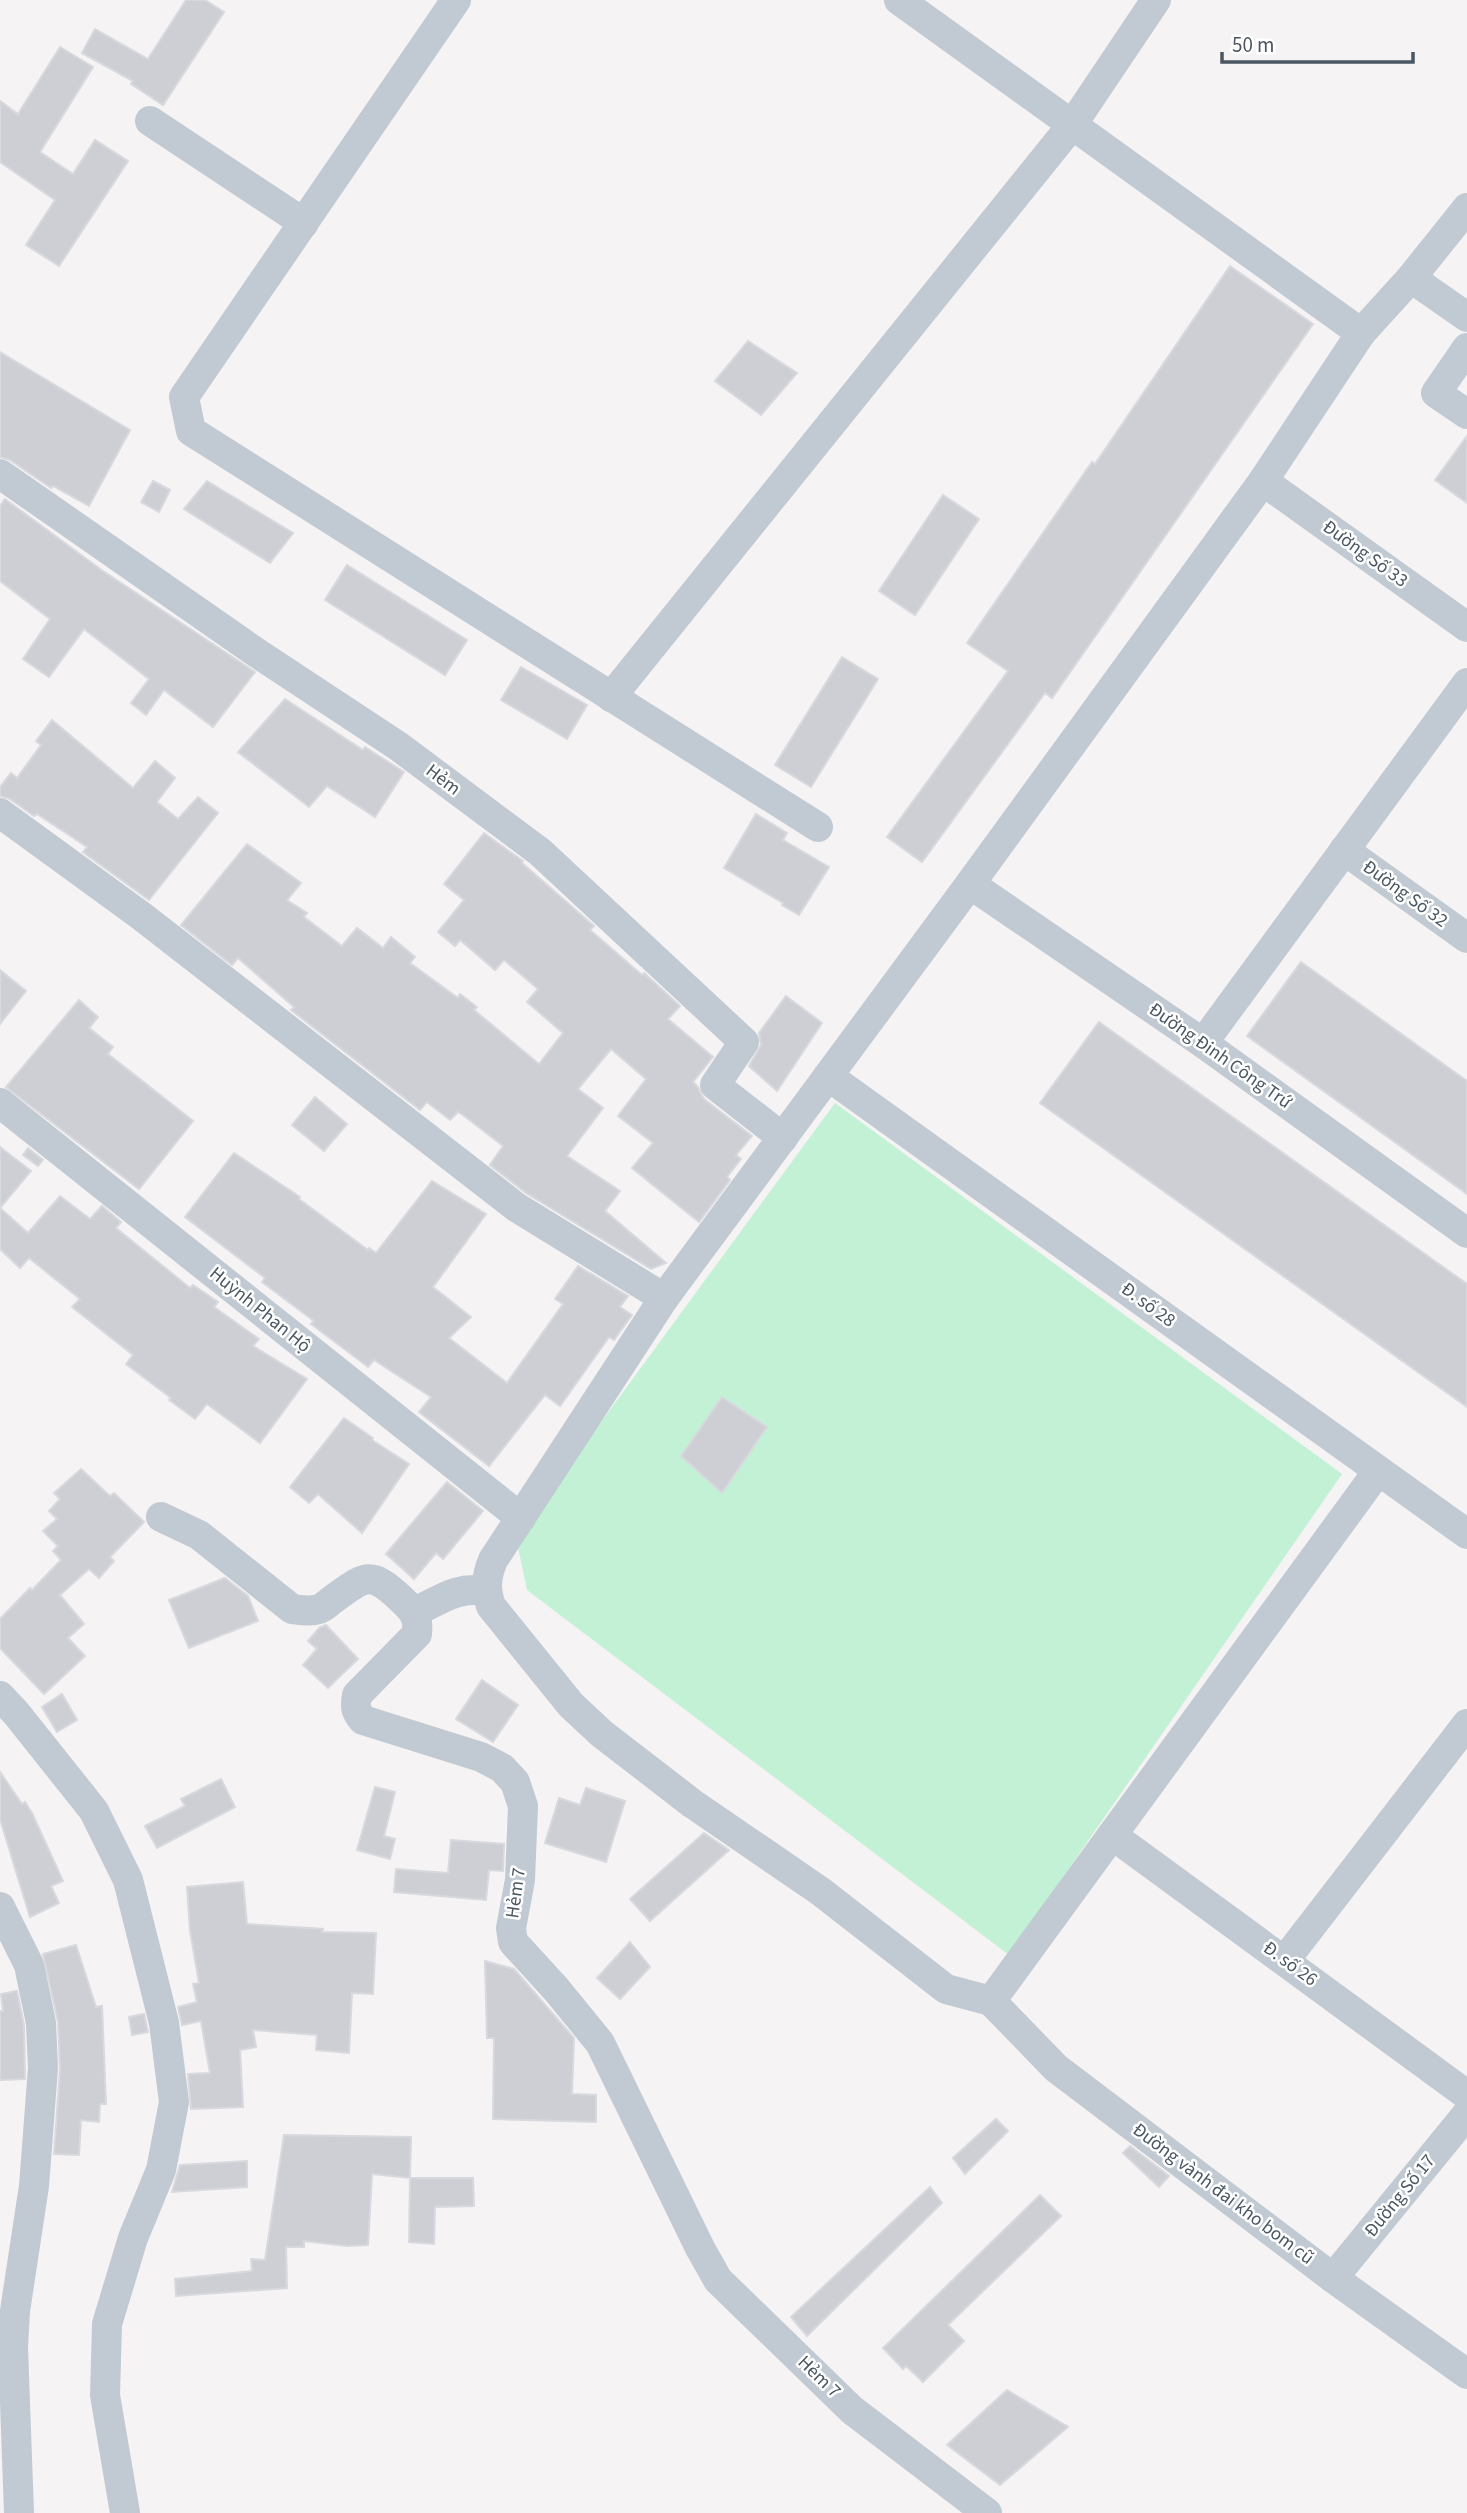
<svg xmlns="http://www.w3.org/2000/svg" width="1467" height="2513" viewBox="0 0 1467 2513" font-family="'Source Sans 3',sans-serif">
	<style>
		.green { fill: #c3f1d5 }
		.building { fill: #cdcfd5; stroke: #d7d9de; stroke-width: 2 }
		.lines { fill: none; stroke-linecap: round; stroke-linejoin: round }
		.minor { stroke: #c1cad2; stroke-width: 30 }
		.labels { text-anchor: middle; dominant-baseline: central; stroke-width: 5; stroke-linejoin: round; paint-order: stroke }
		.street-label { font-size: 19px; fill: #4a5661; stroke: #fff }
	</style>
	<rect width="100%" height="100%" fill="#f5f3f3"/>
	<!-- green -->
	<polygon class="green" points="835,1103 1342,1474 1009,1955 527,1590 516,1538"/>
	<!-- building -->
	<g class="building">
		<polygon points="186,0 205,0 224,12 163,105 131,84 133,81 82,53 95,29 148,59"/>
		<polygon points="60,47 93,67 40,152 73,174 95,140 128,161 59,266 26,245 55,200 0,162 0,101 18,114"/>
		<polygon points="1230,266 1313,324 1052,698 1045,693 922,862 887,837 1008,671 967,643 1092,462 1095,464"/>
		<polygon points="748,341 797,373 761,415 715,381"/>
		<polygon points="0,352 130,430 89,506 53,486 51,488 10,460 0,457"/>
		<polygon points="1467,436 1467,503 1435,480"/>
		<polygon points="153,481 170,490 159,512 141,502"/>
		<polygon points="207,481 293,533 270,563 184,509"/>
		<polygon points="943,495 979,519 915,615 879,591"/>
		<polygon points="5,499 103,571 255,672 213,727 164,690 146,715 131,703 149,679 84,629 49,677 23,659 50,619 0,581 0,506"/>
		<polygon points="347,565 467,640 445,675 325,600"/>
		<polygon points="842,657 878,679 811,787 775,765"/>
		<polygon points="521,667 587,705 567,739 501,700"/>
		<polygon points="285,699 363,750 365,747 404,772 375,817 327,786 309,807 238,752"/>
		<polygon points="52,720 133,788 155,761 175,778 157,802 178,819 198,797 218,813 149,900 83,852 87,847 37,814 34,816 10,799 0,796 0,787 11,773 17,778 41,745 36,741"/>
		<polygon points="756,814 787,833 783,840 829,867 799,915 782,905 783,903 724,868"/>
		<polygon points="484,833 523,861 522,863 594,926 590,930 642,975 644,973 680,1006 668,1019 713,1057 693,1082 698,1087 704,1099 752,1136 736,1155 741,1159 727,1177 730,1180 699,1222 632,1168 653,1143 618,1116 646,1079 611,1049 578,1089 603,1108 567,1156 620,1191 605,1211 666,1263 651,1269 526,1193 490,1165 503,1146 463,1115 458,1112 450,1120 427,1102 420,1110 291,1010 294,1007 238,958 232,965 181,925 247,844 301,883 287,900 307,913 304,917 342,946 357,928 383,948 391,937 415,957 410,963 458,998 460,994 477,1007 474,1010 539,1064 563,1033 527,1002 538,989 504,960 495,970 460,940 455,946 438,932 464,900 444,884"/>
		<polygon points="1301,962 1467,1081 1467,1194 1247,1036"/>
		<polygon points="0,970 26,991 0,1024"/>
		<polygon points="786,996 822,1023 777,1091 749,1066 761,1045 759,1033"/>
		<polygon points="79,1000 98,1017 89,1028 113,1047 108,1054 193,1121 139,1189 6,1087"/>
		<polygon points="1099,1022 1467,1284 1467,1407 1040,1103"/>
		<polygon points="315,1097 347,1124 324,1151 292,1125"/>
		<polygon points="0,1147 31,1171 0,1208 28,1233 60,1196 90,1219 102,1206 121,1222 116,1228 190,1288 193,1285 218,1302 214,1307 259,1339 253,1346 307,1379 260,1443 207,1404 195,1419 169,1400 171,1398 126,1364 133,1355 72,1307 80,1299 29,1258 20,1268 0,1249"/>
		<polygon points="28,1148 43,1160 38,1166 23,1155"/>
		<polygon points="234,1153 300,1197 299,1199 368,1250 369,1248 376,1253 432,1181 486,1214 433,1287 471,1317 449,1338 507,1383 563,1304 555,1299 578,1266 628,1296 620,1307 632,1315 614,1340 609,1337 560,1406 545,1395 489,1466 419,1412 431,1397 374,1360 368,1367 311,1324 314,1321 262,1282 265,1278 185,1217"/>
		<polygon points="722,1397 767,1427 722,1493 681,1456"/>
		<polygon points="344,1418 373,1438 372,1440 409,1464 362,1533 318,1494 309,1503 290,1487"/>
		<polygon points="81,1469 110,1496 114,1493 144,1522 110,1557 114,1561 99,1578 89,1569 60,1595 84,1624 68,1638 85,1656 44,1694 0,1648 0,1619 30,1588 32,1590 61,1560 53,1551 58,1546 43,1531 57,1519 49,1511 60,1499 54,1493"/>
		<polygon points="447,1482 483,1511 443,1559 436,1553 414,1579 386,1554"/>
		<polygon points="225,1578 248,1596 258,1621 189,1648 169,1600"/>
		<polygon points="326,1625 358,1659 328,1688 303,1665 317,1649 308,1641 320,1627"/>
		<polygon points="482,1680 518,1705 493,1742 456,1719"/>
		<polygon points="62,1694 77,1720 57,1732 42,1707"/>
		<polygon points="0,1772 22,1804 25,1802 32,1813 63,1881 51,1886 59,1903 30,1917 0,1819"/>
		<polygon points="221,1779 235,1807 157,1848 145,1826 185,1806 181,1799"/>
		<polygon points="375,1787 395,1792 384,1836 395,1839 390,1859 357,1850"/>
		<polygon points="586,1788 625,1801 606,1862 545,1843 559,1798 580,1805"/>
		<polygon points="704,1833 729,1850 650,1921 630,1899"/>
		<polygon points="451,1840 504,1844 503,1871 489,1870 486,1900 394,1892 396,1869 448,1873"/>
		<polygon points="243,1882 247,1924 323,1929 322,1932 376,1933 373,1994 352,1993 349,2053 316,2050 317,2035 253,2030 256,2047 240,2050 243,2107 191,2109 188,2074 210,2073 201,2021 182,2025 178,2007 197,2002 193,1984 199,1983 190,1931 187,1887"/>
		<polygon points="630,1942 650,1967 620,1999 597,1978"/>
		<polygon points="76,1945 96,2007 102,2006 106,2104 100,2104 99,2122 81,2120 79,2155 54,2154 60,2069 58,2022 43,1954"/>
		<polygon points="485,1961 514,1969 574,2038 572,2094 596,2095 596,2122 493,2119 494,2038 487,2038"/>
		<polygon points="17,1991 24,2025 25,2079 0,2080 0,2011 3,2011 1,1994"/>
		<polygon points="144,2014 148,2032 132,2035 129,2017"/>
		<polygon points="996,2119 1008,2131 965,2174 953,2158"/>
		<polygon points="284,2135 411,2137 410,2178 372,2174 368,2245 347,2246 304,2241 304,2247 286,2247 287,2288 176,2296 175,2279 252,2271 251,2259 265,2260"/>
		<polygon points="1130,2146 1169,2176 1159,2187 1123,2153"/>
		<polygon points="247,2161 247,2187 172,2192 180,2165"/>
		<polygon points="410,2178 473,2178 474,2206 435,2207 434,2244 409,2242"/>
		<polygon points="930,2187 942,2203 807,2336 791,2317"/>
		<polygon points="1040,2195 1061,2216 948,2325 964,2341 923,2382 906,2366 903,2369 883,2348"/>
		<polygon points="1007,2390 1068,2427 1000,2485 947,2445"/>
	</g>
	<g class="lines">
		<!-- minor -->
		<g class="minor">
			<polyline points="456,0 184,397 191,431 818,827"/>
			<polyline points="899,0 1361,333"/>
			<polyline points="150,121 304,223"/>
			<polyline points="1411,278 1467,317"/>
			<polyline points="1467,348 1436,393 1467,414"/>
			<polyline points="0,474 254,651 398,746 540,852 744,1042 715,1085 783,1138"/>
			<polyline points="1263,481 1467,627"/>
			<polyline points="611,697 1072,125 1156,0"/>
			<polyline points="0,813 140,915 516,1207 664,1298"/>
			<polyline points="1344,850 1467,938"/>
			<polyline points="970,884 1203,1043 1467,1233"/>
			<polyline points="1203,1043 1467,683"/>
			<polyline points="828,1076 1467,1534"/>
			<polyline points="0,1103 521,1518"/>
			<path d="M161,1517L199,1535L292,1609C301,1610 310,1612 319,1609C324,1607 328,1603 332,1600C364,1577 369,1569 400,1598C413,1610 419,1616 417,1634L357,1695C355,1706 355,1711 363,1720L481,1757L502,1768L515,1782L523,1806L520,1880L511,1928L513,1942L556,1989L600,2043L700,2248L718,2280L852,2410L987,2513"/>
			<path d="M415,1612C440,1600 457,1586 486,1591"/>
			<polyline points="0,1696 16,1713 94,1811 128,1880 164,2023 174,2102 161,2170 133,2238 107,2324 105,2395 125,2513"/>
			<polyline points="1112,1835 1467,2095"/>
			<polyline points="0,1907 29,1965 41,2023 43,2068 34,2186 15,2311 13,2347 19,2513"/>
			<polyline points="1285,1960 1467,1724"/>
			<path d="M991,2001L946,1989L820,1891L693,1804L601,1733L571,1705L491,1606C485,1589 486,1577 493,1560L664,1298L970,884L1263,481L1361,333L1411,278L1467,208"/>
			<polyline points="991,2001 1378,1471"/>
			<polyline points="991,2001 1056,2068 1333,2278 1467,2374"/>
			<polyline points="1333,2278 1467,2114"/>
		</g>
	</g>
	<g class="labels">
		<!-- street labels -->
		<g class="street-label">
			<text transform="translate(1365 554) rotate(36)">Đường Số 33</text>
			<text transform="translate(443 780) rotate(37)">Hẻm</text>
			<text transform="translate(1405 894) rotate(36)">Đường Số 32</text>
			<text transform="translate(1220 1056) rotate(35)">Đường Đinh Công Trứ</text>
			<text transform="translate(1148 1305) rotate(36)">Đ. số 28</text>
			<text transform="translate(260 1310) rotate(39)">Huỳnh Phan Hộ</text>
			<text transform="translate(516 1893) rotate(-82)">Hẻm 7</text>
			<text transform="translate(1290 1964) rotate(36)">Đ. số 26</text>
			<text transform="translate(1223 2194) rotate(37)">Đường vành đai kho bom cũ</text>
			<text transform="translate(1400 2196) rotate(-51)">Đường Số 17</text>
			<text transform="translate(819 2377) rotate(44)">Hẻm 7</text>
		</g>
	</g>
	<!-- scale -->
	<path d="M1222 52v10h191v-10" fill="none" stroke="#4a5661" stroke-width="3.5"/>
	<text x="1232" y="52" font-size="21" fill="#4a5661" stroke="#ffffff" stroke-width="5" paint-order="stroke">50 m</text>
</svg>
